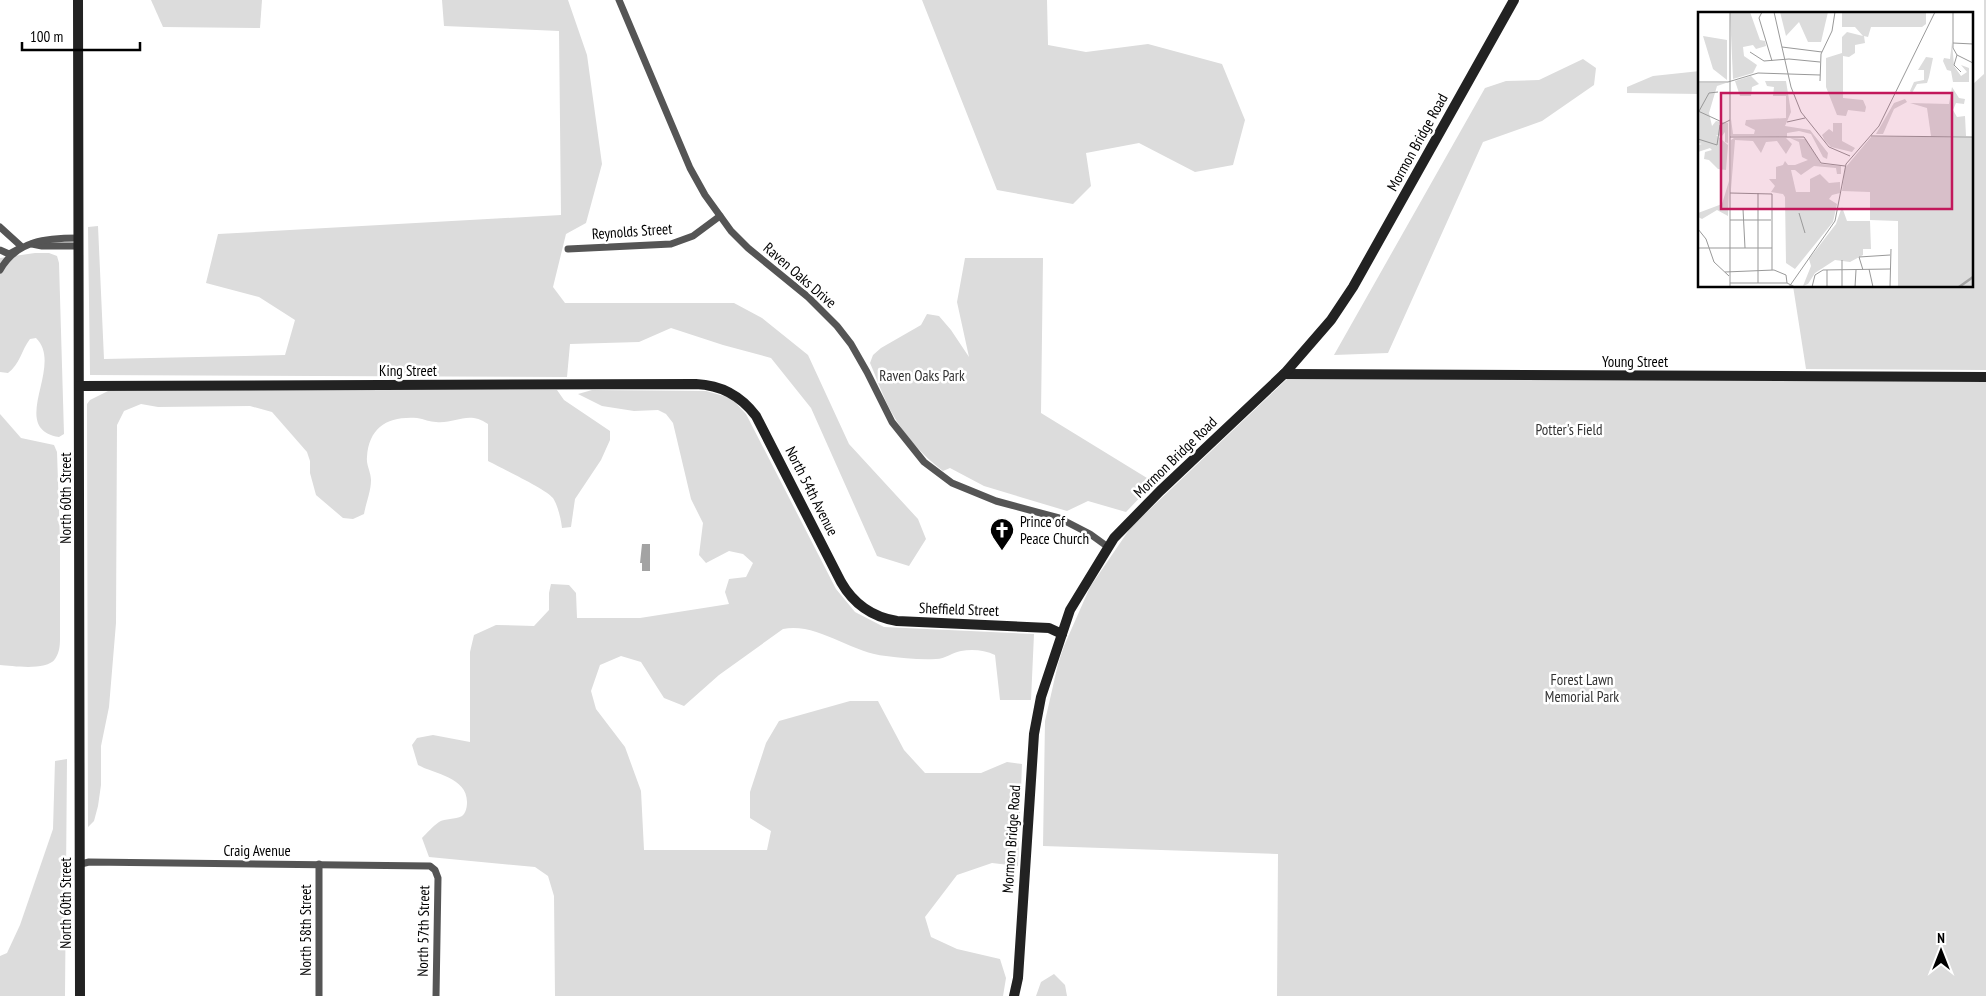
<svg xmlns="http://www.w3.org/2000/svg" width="1986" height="996" viewBox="0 0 1986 996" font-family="'PT Sans Narrow',sans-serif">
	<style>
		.green { fill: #dcdcdc }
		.water { fill: #a3a3a3 }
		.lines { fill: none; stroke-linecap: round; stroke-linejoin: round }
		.street { stroke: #555; stroke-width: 7 }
		.secondary { stroke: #222; stroke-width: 10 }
		.labels { text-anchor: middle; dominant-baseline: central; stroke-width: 5; stroke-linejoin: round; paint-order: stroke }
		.street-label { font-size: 15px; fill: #000; stroke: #fff }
		.park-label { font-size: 15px; fill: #333; stroke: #fff }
		.poi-label { font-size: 15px; fill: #000; stroke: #fff; text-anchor: start }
		.inset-river { fill: none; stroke: #a3a3a3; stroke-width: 2.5 }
		.inset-road { fill: none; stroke: #999; stroke-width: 1 }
		.view { fill: #c2185b; fill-opacity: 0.15; stroke: #c2185b; stroke-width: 2.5 }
		.inset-edge { fill: none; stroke: #000; stroke-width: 2.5 }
	</style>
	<rect width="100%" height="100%" fill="#fff"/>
	<!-- green -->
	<g class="green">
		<polygon points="151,0 262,0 260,28 163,27"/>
		<polygon points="442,0 568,0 587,55 602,164 586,223 566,234 553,287 565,303 734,303 762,318 808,355 849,444 918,519 926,539 909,566 877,556 811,408 771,358 723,345 671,328 639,342 570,344 567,377 90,375 88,227 98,226 104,359 285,355 295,320 259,297 206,283 218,234 561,215 559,31 444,26"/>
		<polygon points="922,0 1047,0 1048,45 1086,52 1148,44 1222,64 1245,120 1233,165 1195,172 1139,143 1086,153 1091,186 1073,204 997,190"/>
		<polygon points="1984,0 1986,0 1986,370 1806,369 1793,286 1972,286 1972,85 1984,74"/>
		<polygon points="1583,59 1596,68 1594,85 1542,121 1483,142 1388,353 1334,355 1485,88 1506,81 1539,80"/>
		<polygon points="1700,71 1700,94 1627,93 1627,87 1653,76"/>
		<path d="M35,253H49L57,256L59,263L64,434L59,437C7,428 65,366 36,338L30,339C21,351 20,364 8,373L0,372V258Z"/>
		<path d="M965,258H1043L1041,413L1147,478L1151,486L1126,512L1088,501L1067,511L984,486L950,468L943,471C923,456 904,435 892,413C883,397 877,379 870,363L873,355L881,348L921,325L927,314L939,316L951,330L969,357L957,302Z"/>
		<polygon points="1288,378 1986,382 1986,996 1277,996 1278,854 1043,846 1045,721 1058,664 1064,646 1090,587 1131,527"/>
		<path d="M110,390H557L564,400L610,431V440L601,460L575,499L571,527L562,528C561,519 558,506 553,498C546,489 501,468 488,461V424C468,410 456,424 436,422C430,422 424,419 417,418C388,416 369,427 367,457C366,465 371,472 371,480C371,491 366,503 364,514L353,519L343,518L316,495L310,473V461L307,452L272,412L250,406L158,407L141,404L124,411L117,425L116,623L109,707L101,746V785L98,806L94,821L88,827L87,404L90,400Z"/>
		<path d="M592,390L706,391L731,398L746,414L836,589L855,612L884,627L1034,634L1031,700H1000L995,655C985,650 972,649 961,651C953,652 945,659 936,659C920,660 902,658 886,656C851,653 817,622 783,629L719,675L684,706L664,698L641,662L621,656L600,665L591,691L596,709L625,747L641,791L644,850H767L771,831L750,818V792L766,743L779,721L850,701H878L904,750L925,773H981L1007,762L1022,764L1018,866L992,863L957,875L925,917L931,937L957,949L1000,959L1006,978L1003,996H555L554,896L548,876L535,867L429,857L422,838C427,833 433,826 439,822C445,818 455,820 462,816C466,813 467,807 467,802C467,777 434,774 418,765L412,745L417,738L433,735L470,742V652L474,635L496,625L534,626L549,610V593L551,584L569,585L576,593L577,618H640L729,604L725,592L729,579L746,577L753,563L743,554L729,551L706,563L699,555L703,523L691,499L673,423L666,414L658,410L634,411L602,406L578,394Z"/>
		<path d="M0,414L21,438L54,445L57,452L60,541V636C60,644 60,652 55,659C47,671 13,666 0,665Z"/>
		<polygon points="67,759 65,996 0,996 0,956 7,953 20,925 53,829 55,761"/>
		<polygon points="1054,974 1065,985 1067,996 1036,996 1041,982"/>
	</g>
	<!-- water -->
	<polygon class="water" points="642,544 650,544 650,571 642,571 642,563 640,563"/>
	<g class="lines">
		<!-- street -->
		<g class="street">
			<polyline points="619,0 690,168 705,195 731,231 748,248 808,297 837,326 851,344 867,372 892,422 924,462 952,483 996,501 1059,518 1090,534 1108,547"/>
			<polyline points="0,227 22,247 9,254 0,250"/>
			<polyline points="32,244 42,246 78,246"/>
			<polyline points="568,249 671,244 693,236 720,216"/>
			<path d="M0,270C17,240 47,238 78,238"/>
			<polyline points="81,864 89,862 430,866 435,870 438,878 436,996"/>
			<polyline points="319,996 319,864"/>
		</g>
		<!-- secondary -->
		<g class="secondary">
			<polyline points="78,0 80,996"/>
			<polyline points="1284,374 1986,377"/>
			<path d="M79,386L696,384C721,385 741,396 756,416L841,582C853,603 872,617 897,621L1049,628L1062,634"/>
			<polyline points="1014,996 1018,978 1034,734 1041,697 1070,610 1114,538 1160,491 1285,373 1331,320 1353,287 1514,0"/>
		</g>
	</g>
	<!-- icons -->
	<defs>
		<g id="church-pin" transform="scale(1.25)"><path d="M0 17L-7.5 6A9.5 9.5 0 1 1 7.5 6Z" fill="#000" stroke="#fff"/><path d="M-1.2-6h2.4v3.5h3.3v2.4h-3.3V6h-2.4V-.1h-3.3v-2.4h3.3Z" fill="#fff"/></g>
	</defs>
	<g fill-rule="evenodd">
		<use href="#church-pin" x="1002" y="530"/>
	</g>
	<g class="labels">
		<!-- street labels -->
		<g class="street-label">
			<text transform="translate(1417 142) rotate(-61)">Mormon Bridge Road</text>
			<text transform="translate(632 231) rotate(-4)">Reynolds Street</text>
			<text transform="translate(800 275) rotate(41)">Raven Oaks Drive</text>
			<text x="1635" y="361">Young Street</text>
			<text x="408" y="370">King Street</text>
			<text transform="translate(1175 457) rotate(-44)">Mormon Bridge Road</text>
			<text transform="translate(812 491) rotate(63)">North 54th Avenue</text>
			<text transform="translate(65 498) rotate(-90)">North 60th Street</text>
			<text transform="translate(959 609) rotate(2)">Sheffield Street</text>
			<text transform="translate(1011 839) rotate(-86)">Mormon Bridge Road</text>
			<text x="257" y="850">Craig Avenue</text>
			<text transform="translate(65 903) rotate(-90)">North 60th Street</text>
			<text transform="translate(305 930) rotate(-90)">North 58th Street</text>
			<text transform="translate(423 931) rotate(-89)">North 57th Street</text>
		</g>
		<!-- park labels -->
		<g class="park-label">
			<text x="922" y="375">Raven Oaks Park</text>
			<text x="1569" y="429">Potter's Field</text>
			<text x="1582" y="679">Forest Lawn<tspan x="1582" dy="17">Memorial Park</tspan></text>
		</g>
		<!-- poi labels -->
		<g class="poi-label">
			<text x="1020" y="521">Prince of<tspan x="1020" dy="17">Peace Church</tspan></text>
		</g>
	</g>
	<!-- overview -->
	<g transform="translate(1698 12)">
		<rect width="275" height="275" fill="#fff"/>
		<path d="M32,0H52L62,28L67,29L68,34L58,37L55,33L45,35L46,44L59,53L55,61L35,67ZM82,0H130L123,30H110L101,10L88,24ZM144,0H228V12L224,15H173L170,25L166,24L167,31L157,33V41L151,45L145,44V86L165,88L168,95L167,100L150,98L148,104L139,103L128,75V46L144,41V25L149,20L165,24L157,15H144ZM5,24L29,28V68L15,57ZM254,30L256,54L263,64L269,60L263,53L271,56V70H255L253,59L249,58L245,49L246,46L252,47ZM228,45L235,46L231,65L229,71L219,72L214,81L212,79L216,70L226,68V58H220ZM53,64L61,72L54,75L53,84H42L37,69ZM67,69H88L93,100L87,114L112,118L130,141L129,147L125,145L113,122L101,119L89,121V125L33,124V107L35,122H56L57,118L47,113L48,108L88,106V84H75L76,75L69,74ZM0,71H28L19,74L11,101L14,114L18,109L30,111V131L27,130V120L24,124L18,123L30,133L28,158L20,157L11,148L6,147L7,140L14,138L12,136L0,140V133L4,132L0,131ZM254,75L261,86L267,87L266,92L258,91L255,98L259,105L267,104L268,124H233L229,96L212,91L251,92ZM207,87L209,90L196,97L185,122H178L196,91ZM135,111H144V129L157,136L154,140L133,135L127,129L124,123L131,117L135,120ZM173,125H275V275H200V209L172,208V180L144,179L147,156ZM36,126H88L94,132L88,142L79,129L68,130L63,141L55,129L37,128L33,177V128ZM92,126L108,127L123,152L143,154V162H139L138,156L116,154L103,163L97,158H93L98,180H112V167L122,162L131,171L142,170V181L134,183L131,187L139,192L135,210L97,257L88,251L87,185L85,182L73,180L77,174L71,167H78V155L85,153L87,149L90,153H97L110,148L104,145L101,130ZM31,169L30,204L19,198L4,207L0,205V201L24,192ZM144,195L149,209H172L173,237H165V243L152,250L137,248L117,261L110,272L105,274L113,254L111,247L138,212Z" fill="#dcdcdc"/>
		<path class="inset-river" d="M261,275L275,265"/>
		<path class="inset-road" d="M32,0V275M64,0L61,6L74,49M76,0L93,75L103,100L131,135L152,144M255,0V36L259,43M255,31L275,32M84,35L124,40M52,40L66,49L91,47L122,50M259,43L256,53L263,60M259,43L275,51M122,69L123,42L134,19L137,0M0,70H30L60,61L122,63M275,85V104M0,99L24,110M0,101L11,81L20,80M89,110L107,106M173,124L275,125M32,125H106L123,151L147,154M0,127L19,133L22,113L32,108M32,181L74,182V258M60,181V271M45,197L47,236M101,201L107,221M32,208H73M0,217L8,227L16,250L31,264M0,236H74M171,257L175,275M129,258V275M165,258L161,245L192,243M27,260L76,258L88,263L89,271M32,271H89L97,275M91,275L137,209L148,152L181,114L237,0M114,275L117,263L125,258L192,257M144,275V248M157,275L158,258M192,275L193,237"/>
		<path class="view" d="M23,81H254V197H23Z"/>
		<rect width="275" height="275" class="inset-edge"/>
	</g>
	<!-- north arrow -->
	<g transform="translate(1941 951)" stroke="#ffffff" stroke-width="4" paint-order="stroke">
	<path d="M0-4L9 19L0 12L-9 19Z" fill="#000000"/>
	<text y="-8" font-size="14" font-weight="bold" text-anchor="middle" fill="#000000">N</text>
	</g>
	<!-- scale -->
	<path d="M22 42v8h118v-8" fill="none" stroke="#000000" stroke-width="2.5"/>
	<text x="30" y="42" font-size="15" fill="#000000" stroke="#ffffff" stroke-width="4" paint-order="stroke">100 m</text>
</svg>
